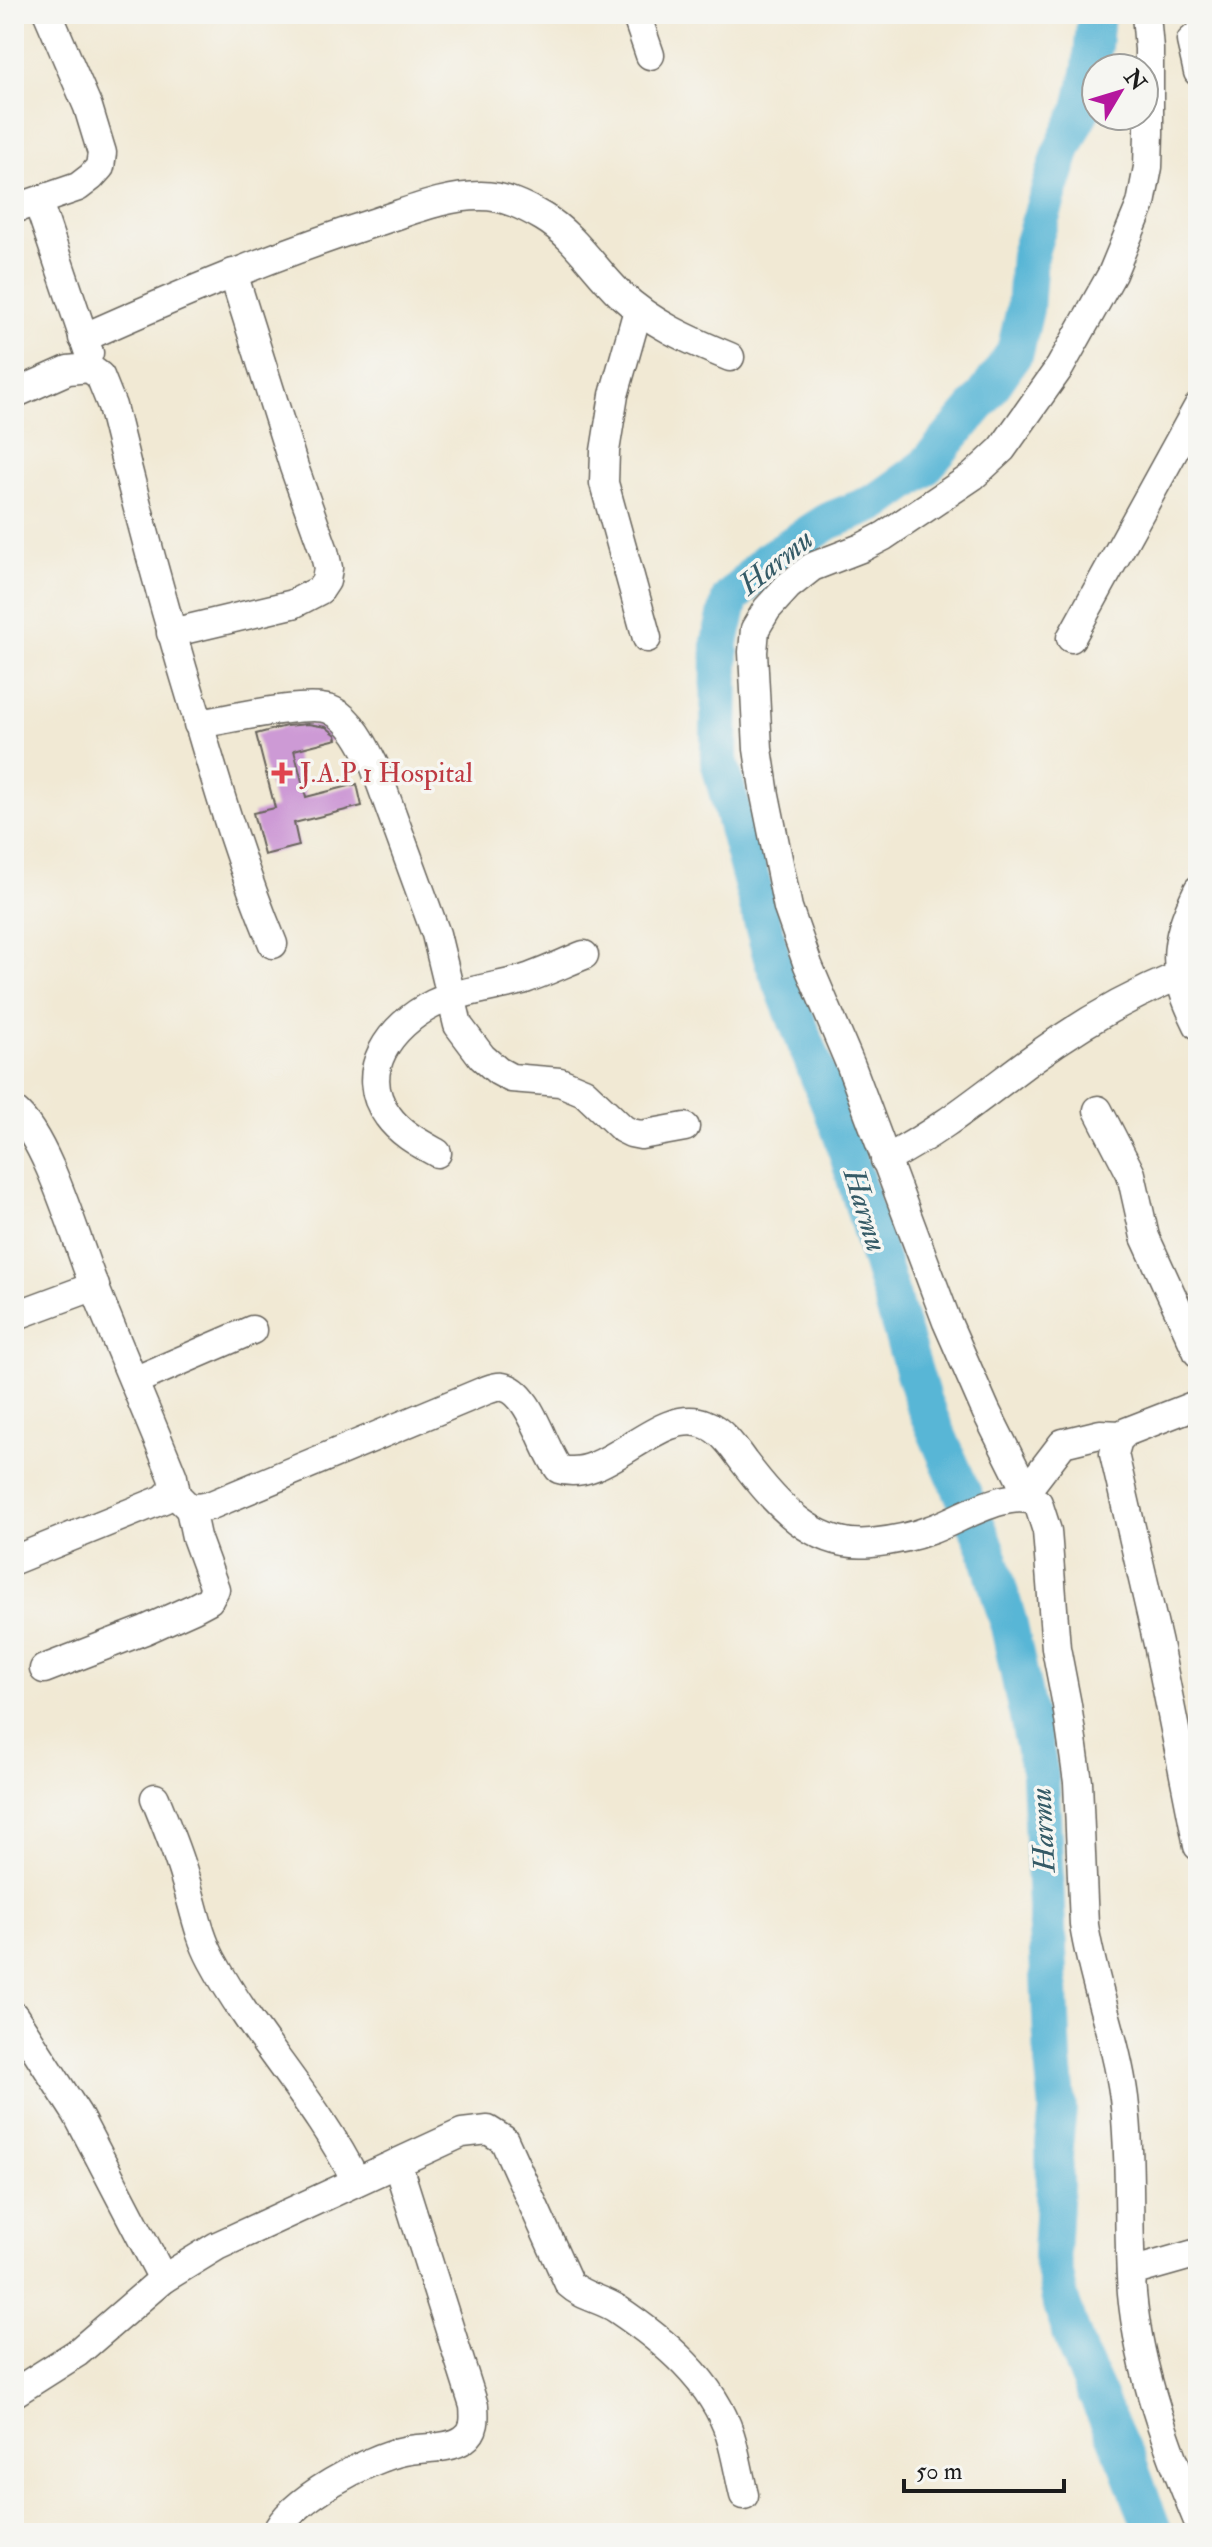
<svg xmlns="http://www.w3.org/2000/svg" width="1212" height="2547" viewBox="0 0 1212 2547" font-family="'IM FELL Double Pica',serif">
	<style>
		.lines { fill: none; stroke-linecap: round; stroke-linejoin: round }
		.river { stroke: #58b6d6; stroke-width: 38 }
		.building { fill: #cd9ad5 }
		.minor-casing { stroke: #67645c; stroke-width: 31 }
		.minor { stroke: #fff; stroke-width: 28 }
		.health-dot { fill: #e0444e; stroke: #f6f6f2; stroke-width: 3 }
		.labels { text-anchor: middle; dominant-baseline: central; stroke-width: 7; stroke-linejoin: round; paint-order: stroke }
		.health-label { font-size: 28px; fill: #be3a42; stroke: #f6f6f2; text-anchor: start }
		.water-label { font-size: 30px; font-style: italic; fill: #345a66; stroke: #f6f6f2 }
	</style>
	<rect width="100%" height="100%" fill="#f6f6f2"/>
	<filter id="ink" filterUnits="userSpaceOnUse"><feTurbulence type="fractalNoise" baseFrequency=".0125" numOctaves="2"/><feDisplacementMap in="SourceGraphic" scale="16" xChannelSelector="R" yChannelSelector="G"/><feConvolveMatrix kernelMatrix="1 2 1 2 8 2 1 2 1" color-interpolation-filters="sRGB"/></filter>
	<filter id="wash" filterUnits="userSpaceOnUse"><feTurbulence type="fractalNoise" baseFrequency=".006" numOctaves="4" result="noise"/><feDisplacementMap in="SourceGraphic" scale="32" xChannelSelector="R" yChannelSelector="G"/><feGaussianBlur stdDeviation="1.8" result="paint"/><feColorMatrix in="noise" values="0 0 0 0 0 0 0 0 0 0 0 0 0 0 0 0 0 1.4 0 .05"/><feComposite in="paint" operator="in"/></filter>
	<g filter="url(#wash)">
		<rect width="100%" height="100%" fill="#f1e9d4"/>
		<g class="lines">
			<!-- river -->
			<polyline class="river" points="1096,14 1091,68 1082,109 1063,148 1029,255 1025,309 1015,352 982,400 923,469 877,502 829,521 767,561 730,599 720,642 719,760 772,958 842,1135 923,1402 986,1547 1008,1621 1040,1774 1053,2061 1058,2110 1054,2144 1055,2183 1051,2254 1060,2299 1079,2356 1129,2466 1154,2533"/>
		</g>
		<g id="blocks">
			<!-- building -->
			<polygon class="building" points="308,724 326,727 336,735 337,739 294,750 306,797 357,784 362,806 294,823 299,846 264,855 253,813 275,808 256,734 286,726"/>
		</g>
	</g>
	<g filter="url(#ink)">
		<use href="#blocks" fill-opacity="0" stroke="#67645c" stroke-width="2"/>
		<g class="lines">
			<!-- minor casing -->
			<g class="minor-casing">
				<g id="minor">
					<polyline points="636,14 650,55"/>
					<polyline points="1198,35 1191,41 1198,72"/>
					<polyline points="38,202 89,353"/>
					<polyline points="14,209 78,187 91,177 100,167 102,153 88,107 48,14"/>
					<polyline points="638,310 614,395 605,451 604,483 647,638"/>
					<path d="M83,338C179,295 276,254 376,222C411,211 444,196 481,196C504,196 524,206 543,217C574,235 595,270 620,294C652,324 689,340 730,357"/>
					<path d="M14,394L68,370L89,368L100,376L112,406C138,513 167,619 199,724C221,799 243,872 273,944"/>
					<polyline points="171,633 293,604 320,590 326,581 328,568 324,551 294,467 233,273"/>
					<polyline points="1071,638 1198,407"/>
					<path d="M198,724C225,720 313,699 333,711C352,720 365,747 374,765L436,934L458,1025L482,1057L498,1071L511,1078L560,1082L584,1092L623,1129L631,1133L641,1135L685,1127"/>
					<path d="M1198,890C1172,944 1171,971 1198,1025"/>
					<polyline points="1098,1110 1131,1174 1145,1237 1198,1353"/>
					<path d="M14,1111C47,1137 76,1240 93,1283C119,1348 147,1412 173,1477L175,1488L164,1499L14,1560"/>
					<path d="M437,1153C419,1143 400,1133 388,1116C355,1072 391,1025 433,1004C461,991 492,988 522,980C543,973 564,963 584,955"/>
					<path d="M885,1160C937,1133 981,1097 1028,1062C1074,1028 1125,998 1178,976"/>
					<polyline points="14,1316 95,1286"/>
					<polyline points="134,1381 252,1330"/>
					<polyline points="1198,1404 1126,1432 1118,1440 1114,1454 1158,1644 1198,1846"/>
					<polyline points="1027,1490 1063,1443 1100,1434 1121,1435"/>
					<path d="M173,1492L190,1509L209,1506L484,1391C490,1389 496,1386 503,1387C530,1391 543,1449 559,1469C606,1485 659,1405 705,1424C722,1430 734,1448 744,1462C775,1503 814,1549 871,1543C890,1541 912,1537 930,1530C959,1520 1010,1486 1038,1503L1047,1531L1056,1648L1067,1705L1078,1782L1084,1925C1093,1984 1116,2037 1124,2098C1132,2163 1127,2228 1132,2293C1139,2372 1168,2449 1198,2521"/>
					<polyline points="1029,1497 986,1411 947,1322 851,1066 808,965 788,908 765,795 758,749 753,652 755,629 767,609 788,586 812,567 861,548 884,536 973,476 1002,449 1060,367 1112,274 1141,204 1148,167 1149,133 1149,49 1146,14"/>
					<polyline points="44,1669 145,1630 194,1608 209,1600 215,1589 196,1537 190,1509"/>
					<path d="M155,1798C166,1825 177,1851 185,1879C194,1907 198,1934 212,1960C254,2038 317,2102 356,2181"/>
					<polyline points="14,2016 77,2114 163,2279"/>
					<polyline points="1131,2272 1198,2253"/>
					<path d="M14,2393L77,2353L163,2279L217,2246L462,2133L488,2130L504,2140L569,2284C583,2297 602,2299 617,2309C663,2340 713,2381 730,2435C736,2454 739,2475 744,2495"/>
					<path d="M276,2533C290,2500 369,2458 404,2451C422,2447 449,2450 464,2439C476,2431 475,2418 474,2406L397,2163"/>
				</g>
			</g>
			<!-- minor -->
			<use href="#minor" class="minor"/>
		</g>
	</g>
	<!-- markers -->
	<path class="health-dot" d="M278 761h8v8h8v8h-8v8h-8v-8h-8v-8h8z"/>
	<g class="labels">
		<!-- health labels -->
		<g class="health-label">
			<text x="300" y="773">J.A.P 1 Hospital</text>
		</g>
		<!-- water labels -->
		<g class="water-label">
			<text transform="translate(776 562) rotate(-39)">Harmu</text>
			<text transform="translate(865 1210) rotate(73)">Harmu</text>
			<text transform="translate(1043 1830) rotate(-93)">Harmu</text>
		</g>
	</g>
	<!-- margin -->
	<rect width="1212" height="2547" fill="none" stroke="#f6f6f2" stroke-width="48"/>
	<!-- north arrow -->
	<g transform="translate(1120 92) rotate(52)"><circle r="38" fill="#f6f6f2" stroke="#9f9f9c" stroke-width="2"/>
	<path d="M0-6L14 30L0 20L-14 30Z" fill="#b5179e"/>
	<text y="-12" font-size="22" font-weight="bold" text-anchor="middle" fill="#1c1c1c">N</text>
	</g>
	<!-- scale -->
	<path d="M904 2479v12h160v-12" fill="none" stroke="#1c1c1c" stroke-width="4"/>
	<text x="916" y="2479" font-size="24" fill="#1c1c1c" stroke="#f6f6f2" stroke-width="6" paint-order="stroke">50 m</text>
</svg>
